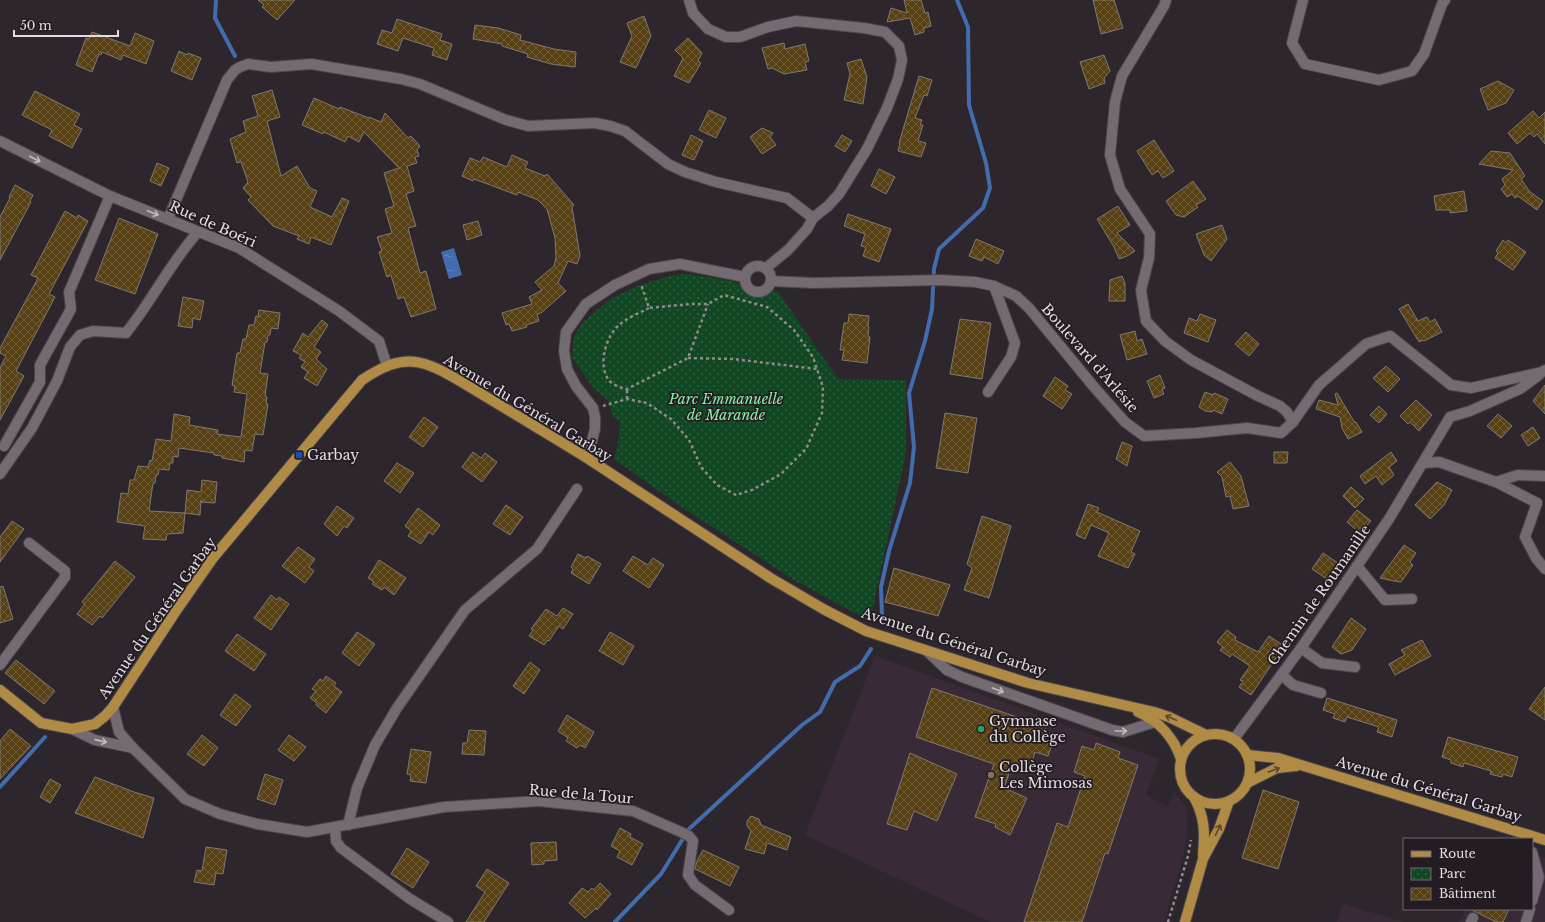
<svg xmlns="http://www.w3.org/2000/svg" width="1545" height="922" viewBox="0 0 1545 922" font-family="'Libre Baskerville',serif">
	<style>
		.built { fill: #382b37 }
		.park { fill: url(#park-dots) }
		.water { fill: url(#water-ripples) }
		.lines { fill: none; stroke-linecap: round; stroke-linejoin: round }
		.stream { stroke: #426cac; stroke-width: 4 }
		.building { fill: url(#building-cross-hatch); stroke: #7f796f }
		.minor-casing { stroke: #4b454a; stroke-width: 12 }
		.major-casing { stroke: #4b454a; stroke-width: 12 }
		.path { stroke: #908a90; stroke-width: 2.5; stroke-dasharray: 3 3; stroke-linecap: butt }
		.minor { stroke: #736a72; stroke-width: 10 }
		.major { stroke: #b08b46; stroke-width: 10 }
		.oneway { stroke: #c1bac0 }
		.oneway2 { stroke: #5c4831 }
		.transit-dot { fill: #1a4fb4; stroke: #241c23; stroke-width: 1.5 }
		.leisure-dot { fill: #2e9e5b; stroke: #241c23; stroke-width: 1.5 }
		.education-dot { fill: #8d6e63; stroke: #241c23; stroke-width: 1.5 }
		.labels { text-anchor: middle; dominant-baseline: central; stroke-width: 3.5; stroke-linejoin: round; paint-order: stroke }
		.street-label { font-size: 14px; fill: #e2dde2; stroke: #241c23 }
		.park-label { font-size: 14px; font-style: italic; fill: #89eda1; stroke: #241c23 }
		.poi-label { font-size: 14px; fill: #e2dde2; stroke: #241c23; text-anchor: start }
	</style>
	<defs>
		<pattern id="park-dots" width="8" height="8" patternUnits="userSpaceOnUse"><rect width="8" height="8" fill="#124723"/><path d="M2 2h.1M6 6h.1" fill="none" stroke="#346143" stroke-width="1.8" stroke-linecap="round"/></pattern>
		<pattern id="water-ripples" width="26" height="14" patternUnits="userSpaceOnUse"><rect width="26" height="14" fill="#426cac"/><path d="M2 4q2-2 4 0t4 0M15 11q2-2 4 0t4 0" fill="none" stroke="#6687bb"/></pattern>
		<pattern id="building-cross-hatch" width="8" height="8" patternUnits="userSpaceOnUse"><rect width="8" height="8" fill="#584015"/><path d="M0 0l8 8M0 8l8-8" fill="none" stroke="#705b37"/></pattern>
	</defs>
	<rect width="100%" height="100%" fill="#2e262d"/>
	<!-- built -->
	<g class="built">
		<polygon points="875,656 1159,759 1146,795 1167,806 1174,792 1185,805 1188,823 1184,854 1164,922 990,922 805,835"/>
		<polygon points="1532,853 1545,858 1545,922 1459,922 1466,909 1532,909"/>
		<polygon points="1343,904 1404,922 1337,922"/>
	</g>
	<!-- park -->
	<polygon class="park" points="687,274 720,279 778,292 838,379 906,380 906,453 870,621 794,580 683,508 614,459 618,446 620,421 613,417 608,400 593,388 572,357 574,338 581,324 609,300 637,286 673,275"/>
	<!-- water -->
	<polygon class="water" points="454,248 462,275 449,279 441,252"/>
	<g class="lines">
		<!-- stream -->
		<g class="stream">
			<polyline points="216,0 215,18 235,56"/>
			<polyline points="882,616 881,587 889,551 910,483 914,447 909,393 925,341 932,309 934,269 939,249 983,208 990,188 986,163 969,105 968,27 957,0"/>
			<polyline points="0,787 45,737"/>
			<polyline points="615,922 661,874 689,829 802,725 820,712 835,682 860,666 871,649"/>
		</g>
	</g>
	<!-- building -->
	<g class="building">
		<polygon points="258,0 295,0 277,20 262,7 264,5"/>
		<polygon points="904,0 921,0 925,13 928,12 931,26 924,28 924,32 915,35 910,18 887,22 891,8 907,13"/>
		<polygon points="1093,0 1114,0 1123,28 1101,34"/>
		<polygon points="644,16 651,36 636,68 620,62 632,36 627,23"/>
		<polygon points="397,19 442,34 440,40 452,44 447,60 432,55 434,48 403,38 398,51 377,44 382,30 392,33"/>
		<polygon points="475,25 498,28 521,35 520,40 554,49 576,52 575,67 551,64 527,57 528,54 502,46 502,44 473,39"/>
		<polygon points="92,32 130,46 135,33 154,41 146,64 123,55 121,60 102,52 101,55 99,54 92,72 76,65 86,38 89,39"/>
		<polygon points="688,38 702,53 698,61 701,63 689,83 674,76 683,58 675,50"/>
		<polygon points="784,43 785,49 805,44 809,61 805,62 807,70 784,74 772,68 768,69 762,48"/>
		<polygon points="179,51 187,55 188,53 201,58 192,80 171,71"/>
		<polygon points="1104,55 1110,71 1104,78 1105,83 1089,89 1080,62"/>
		<polygon points="861,59 867,77 863,104 844,100 850,74 847,63"/>
		<polygon points="919,76 932,80 927,96 924,95 915,118 922,120 920,125 923,125 918,141 926,143 921,157 898,151 900,143 899,143"/>
		<polygon points="1498,81 1514,90 1506,103 1488,110 1480,89"/>
		<polygon points="272,90 280,117 267,121 281,176 297,166 310,188 317,191 310,207 332,217 342,198 349,201 331,245 311,237 309,244 297,239 299,236 273,226 248,200 251,197 243,188 248,182 241,162 237,163 230,139 246,132 243,121 258,116 252,96"/>
		<polygon points="35,91 80,114 74,125 82,129 72,148 49,136 52,130 22,115"/>
		<polygon points="314,98 339,109 340,107 369,118 369,117 381,122 385,113 408,138 411,136 420,146 417,150 419,156 415,157 417,163 407,166 414,191 406,194 416,226 408,228 420,273 426,271 436,309 411,317 404,297 398,299 391,275 387,277 379,252 382,251 377,237 392,233 385,209 394,206 384,173 399,168 364,132 359,142 348,136 345,142 324,132 323,134 302,125"/>
		<polygon points="709,110 726,118 716,138 699,130"/>
		<polygon points="1533,111 1539,118 1545,112 1545,144 1537,134 1534,137 1530,133 1517,144 1508,133"/>
		<polygon points="762,128 773,133 770,137 776,145 762,154 750,137"/>
		<polygon points="691,135 703,141 694,160 682,155"/>
		<polygon points="842,135 852,141 845,152 835,146"/>
		<polygon points="1154,140 1174,171 1163,178 1158,171 1152,175 1137,151"/>
		<polygon points="1491,151 1510,153 1525,176 1521,179 1530,192 1543,201 1537,210 1518,196 1515,198 1512,194 1507,197 1501,189 1505,185 1502,179 1513,170 1479,164"/>
		<polygon points="512,155 528,162 525,168 545,176 547,174 574,205 572,207 580,256 577,264 568,261 558,283 566,291 541,313 537,314 539,321 526,325 527,327 512,331 509,324 506,325 502,313 532,304 529,297 542,290 535,282 554,266 556,258 555,238 547,209 538,200 518,192 517,195 474,179 473,181 462,176 470,158 480,162 483,157 507,167"/>
		<polygon points="157,163 169,168 161,186 150,181"/>
		<polygon points="879,169 895,177 886,194 871,186"/>
		<polygon points="1193,181 1206,199 1196,205 1198,207 1184,217 1176,215 1166,201"/>
		<polygon points="15,185 33,195 30,201 31,202 0,260 0,217 10,198 9,197"/>
		<polygon points="1464,191 1467,211 1450,213 1450,210 1436,210 1434,196"/>
		<polygon points="1118,206 1130,225 1117,233 1135,251 1127,256 1119,259 1114,247 1097,219"/>
		<polygon points="65,211 77,218 78,215 88,221 49,294 55,297 16,371 24,376 0,420 0,368 6,356 0,353 0,348 38,278 31,275"/>
		<polygon points="848,214 891,229 879,262 863,256 866,247 861,246 865,234 844,226"/>
		<polygon points="119,218 158,234 135,294 95,280"/>
		<polygon points="478,221 482,235 467,240 463,225"/>
		<polygon points="1222,225 1227,239 1211,261 1204,255 1196,234"/>
		<polygon points="976,239 1004,251 998,264 984,257 982,261 969,256"/>
		<polygon points="1503,240 1506,243 1508,240 1526,252 1513,270 1495,258 1498,253 1496,251"/>
		<polygon points="1122,276 1125,283 1125,301 1109,301 1110,280"/>
		<polygon points="183,297 204,301 200,320 193,318 192,328 178,326"/>
		<polygon points="1408,304 1418,321 1427,317 1430,322 1435,319 1442,332 1424,341 1423,340 1419,342 1399,309"/>
		<polygon points="259,310 280,313 278,329 271,328 270,335 268,335 267,342 265,342 260,373 268,374 265,396 267,397 266,404 268,404 263,435 255,434 252,451 245,450 244,462 222,458 222,456 214,455 214,453 179,448 178,457 173,456 173,463 170,463 169,470 159,469 158,475 156,475 155,483 153,483 149,511 185,513 183,533 167,534 166,540 143,539 145,526 117,522 121,493 128,494 130,480 134,480 138,466 148,467 150,460 152,461 156,439 171,441 174,414 190,417 189,425 218,430 217,434 241,437 247,394 234,392 235,386 232,385 237,353 240,353 243,339 246,339 249,325 254,325 256,316 258,317"/>
		<polygon points="849,314 869,316 868,327 869,327 868,337 870,337 867,363 842,360 844,350 840,350 844,323 848,323"/>
		<polygon points="1200,314 1216,320 1208,342 1184,333 1189,318 1197,321"/>
		<polygon points="960,319 991,323 982,379 950,374"/>
		<polygon points="322,320 328,325 314,347 321,352 316,359 327,369 317,386 304,378 308,372 301,367 305,362 299,358 301,355 293,351 303,333 308,337"/>
		<polygon points="1135,331 1137,341 1142,339 1147,354 1127,360 1120,335"/>
		<polygon points="1246,332 1259,344 1249,356 1235,344"/>
		<polygon points="1386,366 1400,379 1388,392 1373,378"/>
		<polygon points="1160,375 1165,388 1162,389 1164,394 1154,398 1147,381"/>
		<polygon points="1055,377 1068,386 1065,390 1072,394 1062,409 1043,396"/>
		<polygon points="1545,385 1545,414 1533,401"/>
		<polygon points="1205,392 1213,395 1214,393 1228,399 1222,414 1213,410 1212,412 1205,411 1199,407"/>
		<polygon points="1337,393 1355,423 1356,422 1362,432 1348,439 1342,428 1340,417 1316,409 1319,400 1338,405 1335,394"/>
		<polygon points="1416,400 1432,415 1419,431 1410,422 1408,424 1400,416"/>
		<polygon points="1379,406 1387,414 1379,423 1370,415"/>
		<polygon points="945,413 977,418 968,473 936,468"/>
		<polygon points="1498,414 1512,426 1501,438 1487,426"/>
		<polygon points="424,417 438,427 423,447 409,437"/>
		<polygon points="1533,427 1540,438 1528,446 1521,435"/>
		<polygon points="1122,442 1132,446 1127,466 1116,459"/>
		<polygon points="473,452 481,458 485,453 497,462 482,482 462,467"/>
		<polygon points="1274,452 1288,452 1287,463 1274,463"/>
		<polygon points="1391,452 1397,461 1389,467 1394,475 1382,485 1376,476 1365,484 1360,476"/>
		<polygon points="1230,462 1241,476 1249,506 1233,509 1230,496 1226,497 1222,477 1217,472"/>
		<polygon points="397,463 414,473 400,493 384,481"/>
		<polygon points="202,480 217,482 215,503 201,502 201,500 200,515 185,513 187,490 201,492"/>
		<polygon points="1437,482 1452,490 1444,505 1430,519 1415,505"/>
		<polygon points="1351,487 1364,499 1355,508 1343,496"/>
		<polygon points="1088,504 1099,508 1097,512 1140,531 1131,552 1135,554 1128,568 1098,556 1109,533 1091,525 1085,539 1076,535"/>
		<polygon points="506,505 523,517 510,535 493,524"/>
		<polygon points="337,506 354,518 347,528 344,526 337,536 324,524"/>
		<polygon points="418,508 440,525 433,535 429,532 421,544 408,536 411,531 405,526"/>
		<polygon points="1357,510 1371,521 1360,533 1347,522"/>
		<polygon points="982,516 1011,526 989,598 964,590 972,568 967,564"/>
		<polygon points="12,521 24,529 0,562 0,537"/>
		<polygon points="1404,545 1416,553 1410,562 1413,565 1401,582 1394,581 1380,578"/>
		<polygon points="298,547 315,559 309,567 314,571 305,583 282,566"/>
		<polygon points="1323,553 1341,565 1330,581 1312,569"/>
		<polygon points="578,554 586,558 587,556 601,564 589,584 571,573 573,569 571,567"/>
		<polygon points="633,556 648,565 653,558 664,565 649,588 623,571"/>
		<polygon points="379,560 406,578 394,595 384,587 382,590 372,584 374,582 368,578"/>
		<polygon points="115,561 135,577 102,618 100,616 92,625 77,614 85,604 82,602"/>
		<polygon points="894,568 950,585 938,616 885,602"/>
		<polygon points="3,586 13,619 0,623 0,587"/>
		<polygon points="271,595 277,600 279,597 289,604 271,630 254,618"/>
		<polygon points="563,608 573,614 563,629 559,626 549,641 548,640 544,645 529,636 533,630 531,629 546,609 557,616"/>
		<polygon points="1351,618 1366,629 1352,650 1341,654 1332,647"/>
		<polygon points="1227,630 1236,637 1235,640 1258,652 1269,636 1284,646 1251,695 1239,687 1243,681 1240,680 1250,666 1232,654 1230,657 1220,650 1223,647 1217,642"/>
		<polygon points="357,632 375,644 359,666 342,653"/>
		<polygon points="610,632 634,646 623,665 599,651"/>
		<polygon points="237,634 266,654 254,671 225,651"/>
		<polygon points="1422,640 1431,656 1395,675 1389,664 1405,655 1401,650"/>
		<polygon points="16,660 55,691 44,704 5,673"/>
		<polygon points="530,662 540,670 524,694 513,686"/>
		<polygon points="326,676 336,683 334,686 342,692 326,713 316,705 317,703 310,698 316,691 312,689 320,679 323,681"/>
		<polygon points="1545,687 1545,720 1529,709"/>
		<polygon points="932,688 1046,727 1044,732 1055,736 1048,756 1035,752 1029,771 1012,765 1004,788 1027,798 1010,835 995,827 996,824 975,817 994,764 916,737"/>
		<polygon points="235,694 251,706 236,726 220,715"/>
		<polygon points="1327,698 1397,720 1392,737 1377,732 1379,727 1347,717 1345,722 1333,718 1335,714 1323,710"/>
		<polygon points="567,715 594,732 585,748 580,745 577,748 566,741 568,738 558,731"/>
		<polygon points="10,729 31,746 0,779 0,741"/>
		<polygon points="469,730 486,731 484,755 462,754 463,743 467,743"/>
		<polygon points="202,735 218,748 204,766 187,754"/>
		<polygon points="289,735 306,747 294,761 278,750"/>
		<polygon points="1448,737 1518,757 1512,777 1503,774 1502,777 1490,774 1491,771 1464,763 1463,767 1451,763 1451,760 1442,757"/>
		<polygon points="1096,743 1120,752 1118,758 1138,765 1108,854 1105,853 1082,922 1024,922 1057,823 1068,827 1085,776 1074,772 1082,746 1094,750"/>
		<polygon points="411,749 431,752 426,783 410,781 411,775 407,774"/>
		<polygon points="910,753 957,774 937,821 914,811 907,830 887,824"/>
		<polygon points="265,774 283,780 275,805 257,799"/>
		<polygon points="95,777 134,792 154,798 143,838 75,813"/>
		<polygon points="50,779 61,785 50,803 40,797"/>
		<polygon points="1263,790 1299,802 1278,869 1242,858"/>
		<polygon points="751,816 759,819 761,825 791,837 787,850 767,843 764,854 745,849 751,831 747,826 747,821"/>
		<polygon points="620,828 631,834 630,837 643,844 632,865 617,857 620,851 611,846"/>
		<polygon points="556,842 557,860 544,861 544,864 532,865 531,843"/>
		<polygon points="206,847 227,850 223,874 216,873 214,885 194,882 197,870 202,871"/>
		<polygon points="407,848 429,862 413,888 391,874"/>
		<polygon points="703,850 739,867 730,886 695,869 696,863"/>
		<polygon points="487,869 509,883 484,922 466,922 485,892 476,886"/>
		<polygon points="600,883 611,894 597,910 596,908 585,918 569,903 582,888 588,892 592,888 594,890"/>
		<polygon points="1470,909 1509,909 1503,922 1496,922"/>
	</g>
	<g class="lines">
		<!-- minor casing -->
		<g class="minor-casing">
			<g id="minor">
				<polyline points="689,0 693,13 708,29 726,37 740,37 768,27 796,21 864,28 885,32 899,46 902,60 898,79 887,108 867,149 839,194 828,206 813,218 807,229 788,250 766,268"/>
				<polyline points="1166,0 1164,6 1122,76 1115,102 1110,155 1120,189 1150,234 1149,258 1141,290 1146,321 1165,341 1191,360 1258,396 1280,406 1287,412 1293,422"/>
				<polyline points="1303,0 1292,43 1305,64 1379,80 1412,71 1424,54 1442,4 1445,0"/>
				<polyline points="0,141 110,196 239,248 339,311 379,341 387,366"/>
				<polyline points="168,219 227,80 235,70 240,67 248,64 271,67 311,64 401,79 420,84 506,120 528,126 595,123 610,126 625,131 668,164 685,172 716,182 787,198 813,218"/>
				<circle cx="758" cy="279" r="13"/>
				<polyline points="771,281 814,283 941,280 975,282 994,286 1016,296 1029,308 1094,387 1125,422 1144,436 1196,433 1247,428 1281,433 1293,422 1319,385 1366,344 1390,336 1451,385 1471,388 1542,372 1545,370"/>
				<polyline points="988,392 1011,357 1015,343 994,286"/>
				<polyline points="4,446 40,382 40,365 71,309 69,292 110,196"/>
				<polyline points="584,456 591,444 595,429 595,417 593,408 576,386 567,369 564,351 566,332 586,304 615,285 649,269 680,264 745,277"/>
				<polyline points="1423,463 1439,462 1496,482 1537,503"/>
				<path d="M0,474L32,428L57,381L70,347L80,335L93,331L126,333C152,301 170,263 198,232"/>
				<polyline points="1496,482 1518,475 1545,476"/>
				<polyline points="1537,503 1525,537 1536,558 1545,569"/>
				<polyline points="1357,566 1385,600 1412,599"/>
				<polyline points="1301,648 1322,663 1355,667"/>
				<polyline points="927,651 947,670 962,677 1112,730 1123,732 1155,722"/>
				<polyline points="0,665 65,577 65,571 29,543"/>
				<polyline points="1282,675 1293,685 1321,693"/>
				<polyline points="113,707 119,732 133,748 185,799 220,814 257,824 307,832 444,807 539,801 633,811 681,832 689,836 693,841 688,875 695,885 729,910"/>
				<polyline points="72,729 95,740 133,748"/>
				<polyline points="1234,739 1301,648 1357,566 1389,519 1450,417 1470,411 1520,389 1539,375"/>
				<polyline points="348,825 357,788 375,745 397,708 465,610 537,549 577,489"/>
				<polyline points="335,827 336,841 341,848 410,899 448,922"/>
				<polyline points="1532,852 1539,877 1532,901"/>
				<polyline points="1471,922 1473,918"/>
				<polyline points="1526,922 1530,909"/>
			</g>
		</g>
		<!-- major casing -->
		<g class="major-casing">
			<g id="major">
				<path d="M0,690L41,723L72,729L95,724L105,716L113,707L176,611L213,558L362,380C405,351 423,359 465,384L584,456L772,579L825,610L866,631L1028,683L1154,712L1169,717L1206,735"/>
				<path d="M1138,712C1159,721 1174,738 1181,759"/>
				<circle cx="1215" cy="769" r="35"/>
				<polyline points="1247,755 1278,758 1304,766 1545,840"/>
				<polyline points="1247,783 1277,768 1296,766"/>
				<path d="M1194,797C1205,818 1205,832 1203,855"/>
				<polyline points="1185,922 1203,859 1219,829 1229,801"/>
			</g>
		</g>
		<!-- path -->
		<g class="path">
			<path d="M649,308C639,313 627,318 619,325C606,336 598,364 608,379C612,385 621,388 627,389L688,358L708,304"/>
			<polyline points="688,358 733,359 817,369"/>
			<polyline points="627,399 627,389"/>
			<polyline points="603,406 627,399 647,403 671,419 689,440 701,467 717,485 736,495 752,490 781,474 806,449 822,413 823,387 813,357 794,330 767,307 724,295 708,304 690,304 649,308 641,284"/>
			<polyline points="1168,922 1188,856 1191,840"/>
		</g>
		<!-- minor -->
		<use href="#minor" class="minor"/>
		<!-- major -->
		<use href="#major" class="major"/>
	</g>
	<!-- one-way arrows -->
	<defs><path id="oneway-shaft" d="M-6 0H5M1.5-3L5.5 0L1.5 3" fill="none" stroke-width="1.6" stroke-linecap="round" stroke-linejoin="round"/></defs>
	<g class="oneway">
		<use href="#oneway-shaft" transform="translate(35 159) rotate(27)"/>
		<use href="#oneway-shaft" transform="translate(153 213) rotate(21)"/>
		<use href="#oneway-shaft" transform="translate(998 690) rotate(20)"/>
		<use href="#oneway-shaft" transform="translate(1121 731)"/>
		<use href="#oneway-shaft" transform="translate(101 741) rotate(13)"/>
	</g>
	<g class="oneway2">
		<use href="#oneway-shaft" transform="translate(1171 718) rotate(-157)"/>
		<use href="#oneway-shaft" transform="translate(1274 770) rotate(-20)"/>
		<use href="#oneway-shaft" transform="translate(1218 830) rotate(-65)"/>
	</g>
	<!-- markers -->
	<rect class="transit-dot" x="295" y="451" width="8" height="8" rx="2"/>
	<circle class="leisure-dot" cx="981" cy="729" r="4"/>
	<circle class="education-dot" cx="991" cy="775" r="4"/>
	<g class="labels">
		<!-- street labels -->
		<g class="street-label">
			<text transform="translate(213 224) rotate(24)">Rue de Boéri</text>
			<text transform="translate(1090 358) rotate(49)">Boulevard d'Arlésie</text>
			<text transform="translate(528 408) rotate(31)">Avenue du Général Garbay</text>
			<text transform="translate(1319 595) rotate(-55)">Chemin de Roumanille</text>
			<text transform="translate(157 618) rotate(-55)">Avenue du Général Garbay</text>
			<text transform="translate(954 642) rotate(18)">Avenue du Général Garbay</text>
			<text transform="translate(1429 789) rotate(17)">Avenue du Général Garbay</text>
			<text transform="translate(581 794) rotate(5)">Rue de la Tour</text>
		</g>
		<!-- park labels -->
		<g class="park-label">
			<text x="726" y="399">Parc Emmanuelle<tspan x="726" dy="16">de Marande</tspan></text>
		</g>
		<!-- poi labels -->
		<g class="poi-label">
			<text x="307" y="455">Garbay</text>
			<text x="989" y="721">Gymnase<tspan x="989" dy="16">du Collège</tspan></text>
			<text x="999" y="767">Collège<tspan x="999" dy="16">Les Mimosas</tspan></text>
		</g>
	</g>
	<!-- legend -->
	<rect x="1403" y="838" width="130" height="72" fill="#241c23" stroke="#70696f"/>
	<rect x="1411" y="851" width="20" height="6" fill="#b08b46" stroke="#70696f"/>
	<text x="1439" y="858" font-size="12" fill="#e2dde2">Route</text>
	<rect x="1411" y="868" width="20" height="12" fill="url(#park-dots)" stroke="#70696f"/>
	<text x="1439" y="878" font-size="12" fill="#e2dde2">Parc</text>
	<rect x="1411" y="888" width="20" height="12" fill="url(#building-cross-hatch)" stroke="#70696f"/>
	<text x="1439" y="898" font-size="12" fill="#e2dde2">Bâtiment</text>
	<!-- scale -->
	<path d="M14 30v6h104v-6" fill="none" stroke="#e2dde2" stroke-width="2"/>
	<text x="20" y="30" font-size="12" fill="#e2dde2" stroke="#241c23" stroke-width="3" paint-order="stroke">50 m</text>
</svg>
